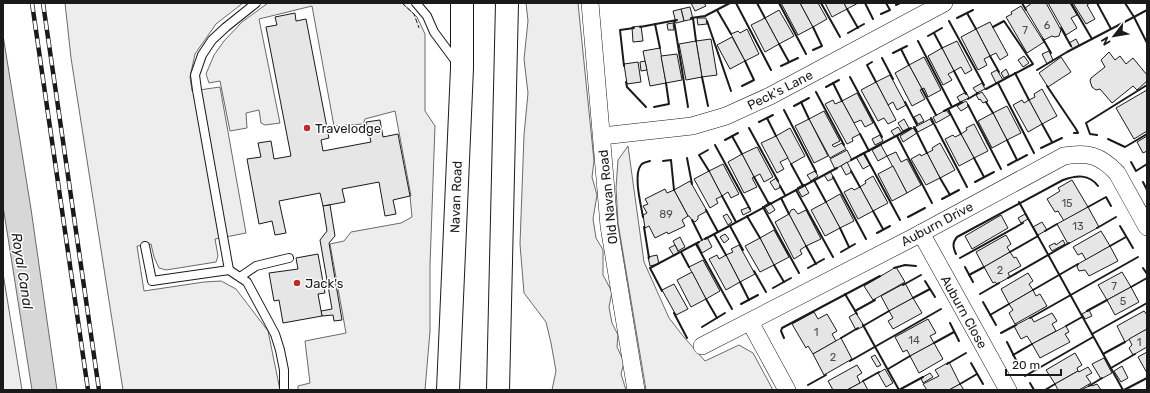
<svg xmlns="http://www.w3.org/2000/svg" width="1150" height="393" viewBox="0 0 1150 393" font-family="Rubik,sans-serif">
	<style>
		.built { fill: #ededed; stroke: #6a6a6a }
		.water { fill: #d7d7d7; stroke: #6a6a6a }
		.building { fill: #e6e6e6; stroke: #1a1a1a }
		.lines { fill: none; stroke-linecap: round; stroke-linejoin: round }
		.lane-casing { stroke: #1a1a1a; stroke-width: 10 }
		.street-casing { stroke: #1a1a1a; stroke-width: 18 }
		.secondary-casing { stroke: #1a1a1a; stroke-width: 24 }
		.lane { stroke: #fff; stroke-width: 8 }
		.street { stroke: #fff; stroke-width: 17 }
		.secondary { stroke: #fff; stroke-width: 22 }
		.rail-casing { stroke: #1a1a1a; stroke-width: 4.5 }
		.rail { stroke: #fff; stroke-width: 3; stroke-dasharray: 9; stroke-linecap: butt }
		.fence { stroke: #1a1a1a; stroke-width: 1; stroke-dasharray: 5 2; stroke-linecap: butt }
		.wall { stroke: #1a1a1a; stroke-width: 2 }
		.poi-dot { fill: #c62828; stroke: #fff; stroke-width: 1.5 }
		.labels { text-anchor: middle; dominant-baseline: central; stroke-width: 3; stroke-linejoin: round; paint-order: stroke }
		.number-label { font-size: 11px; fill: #4d4d4d }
		.street-label { font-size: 13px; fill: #1a1a1a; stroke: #fff }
		.poi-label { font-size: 13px; fill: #1a1a1a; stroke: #fff; text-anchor: start }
		.water-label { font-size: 14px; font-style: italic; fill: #1a1a1a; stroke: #fff }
	</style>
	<rect width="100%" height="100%" fill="#fff"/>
	<!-- built -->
	<g class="built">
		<polygon points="65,3 243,3 216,24 195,54 190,77 192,91 220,87 246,233 215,239 218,256 216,262 166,270 159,268 154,257 151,244 137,246 144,291 204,282 221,281 236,289 268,331 280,390 123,390 71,58"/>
		<polygon points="268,3 402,3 417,17 425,34 425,111 435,126 430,265 430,331 425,390 298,390 298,386 310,383 305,341 346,333 330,244 344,241 351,232 401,223 412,217 410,196 411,196 395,111 365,119 363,124 334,126 312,6 259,19 280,123 265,125 261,123 259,110 246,113 247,128 230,131 220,81 209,83 206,74 214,55 224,41 242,22"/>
		<polygon points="526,3 578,3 594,161 592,177 597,195 593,219 596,238 603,250 603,275 612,292 609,307 612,323 618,335 617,347 624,362 621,374 626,390 552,390 556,371 551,343 546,322 524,293 520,244 524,135 528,93 524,59 528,21"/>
		<polygon points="628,146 644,262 669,318 683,336 705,361 739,345 753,353 773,390 646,390 618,223 616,188 618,160"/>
		<polygon points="3,273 22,390 3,390"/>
	</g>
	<!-- water -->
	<polygon class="water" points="3,35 31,209 57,390 32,390 3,206"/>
	<!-- building -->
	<g class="building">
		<polygon points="691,3 704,3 706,6 695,11"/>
		<polygon points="781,3 800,3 813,27 798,35"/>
		<polygon points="800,3 818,3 827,19 813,27"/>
		<polygon points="825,3 844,3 847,9 832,17"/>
		<polygon points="844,3 858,3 847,9"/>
		<polygon points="1032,3 1046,3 1061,30 1059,36 1055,37 1052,36 1044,40 1025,8"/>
		<polygon points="1048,3 1070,3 1077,15 1071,18 1077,28 1066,35"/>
		<polygon points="1073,3 1090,3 1087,5 1095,19 1086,24"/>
		<polygon points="1021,6 1044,42 1027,53 1006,17 1012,14 1011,12"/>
		<polygon points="690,7 693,19 684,21 681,9"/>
		<polygon points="681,9 684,21 676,23 673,11"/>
		<polygon points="779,10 794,36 779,44 765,18"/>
		<polygon points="295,13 296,21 306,19 329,138 321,140 323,151 371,142 366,122 380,120 383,137 398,134 410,196 393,200 396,214 385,216 379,182 342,189 345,202 323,206 320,193 279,201 286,233 275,235 272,221 259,224 247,159 261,157 258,143 271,141 274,159 291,156 266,27 277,25 275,17"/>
		<polygon points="697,18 706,18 707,24 698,25"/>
		<polygon points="765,18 779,44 765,52 751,25"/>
		<polygon points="990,22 1008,55 1000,60 996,53 990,56 976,29"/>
		<polygon points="673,23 674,30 668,30 667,24"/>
		<polygon points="641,26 643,41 633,42 632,27"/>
		<polygon points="747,29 759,54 745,61 731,34 738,31 740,33"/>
		<polygon points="976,29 990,56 984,59 987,65 978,70 961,37"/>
		<polygon points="732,37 745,61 730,69 717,45"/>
		<polygon points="711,39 717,75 702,77 696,41"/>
		<polygon points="1076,39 1079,45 1073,49 1069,43"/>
		<polygon points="696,41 702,77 686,80 679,44"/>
		<polygon points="957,41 972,70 965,74 961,67 954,71 942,48"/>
		<polygon points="660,48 666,83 650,86 643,51"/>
		<polygon points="942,48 954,71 948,74 952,80 943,85 928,56"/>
		<polygon points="1049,51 1053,60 1047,64 1042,54"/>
		<polygon points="1109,52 1115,60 1120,56 1126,64 1133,58 1147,75 1147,81 1137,90 1133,86 1112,103 1100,89 1096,90 1092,87 1090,81 1091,78 1105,67 1101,60"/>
		<polygon points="677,54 682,80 666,83 661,56"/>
		<polygon points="1024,56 1029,63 1023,67 1018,60"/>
		<polygon points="924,57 941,90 928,97 924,88 922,89 909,65"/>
		<polygon points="1061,57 1071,72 1048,87 1039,73"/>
		<polygon points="645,61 647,70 641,71 640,62"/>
		<polygon points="638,62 641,82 627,84 624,64"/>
		<polygon points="909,65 922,89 920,90 925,99 912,106 895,73"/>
		<polygon points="1006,69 1009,75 1004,78 1001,73"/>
		<polygon points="997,70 1003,80 996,83 991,73"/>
		<polygon points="890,75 906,105 897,110 893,102 888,105 876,82"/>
		<polygon points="876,82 896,120 888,124 884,118 878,121 861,90"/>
		<polygon points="982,83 985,89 977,93 973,88"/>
		<polygon points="1042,89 1057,116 1042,124 1029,100 1035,97 1034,94"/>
		<polygon points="1147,90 1147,131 1134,139 1116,108"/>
		<polygon points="966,92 969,98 960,102 957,97"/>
		<polygon points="982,92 988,101 983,103 980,99 979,100 976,95"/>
		<polygon points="857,93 873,123 865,127 861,120 854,123 842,101"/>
		<polygon points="833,100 835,104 842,101 860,134 852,138 853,141 847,144 825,104"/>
		<polygon points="1022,100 1024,103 1029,100 1042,124 1028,132 1013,105"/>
		<polygon points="966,101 969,106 961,111 957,106"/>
		<polygon points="1007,106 1021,133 1007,140 993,113"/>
		<polygon points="946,110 950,115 936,123 933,117"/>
		<polygon points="824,111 840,141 832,145 834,147 842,143 846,149 830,158 809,119"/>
		<polygon points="993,113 1007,140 992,148 978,121"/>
		<polygon points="920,114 924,121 918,124 914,117"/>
		<polygon points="809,119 828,156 814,163 795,126"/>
		<polygon points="904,119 909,128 903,131 898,123"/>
		<polygon points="930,119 933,124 918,132 915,127"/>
		<polygon points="974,124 988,151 974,158 961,134 967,130 966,128"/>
		<polygon points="898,127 902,133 895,137 891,131"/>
		<polygon points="790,128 805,156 791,164 776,136"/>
		<polygon points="913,128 917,133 903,142 900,136"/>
		<polygon points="961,134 974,158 959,166 945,139 953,135 955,137"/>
		<polygon points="880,135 883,141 875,145 872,139"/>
		<polygon points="776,136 788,158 780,162 784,169 777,173 761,143"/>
		<polygon points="1147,136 1147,151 1143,153 1137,142"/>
		<polygon points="940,143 955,170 940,178 927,153 933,150 932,148"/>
		<polygon points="881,145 887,156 878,161 872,150"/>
		<polygon points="757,147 773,177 764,182 760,174 754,177 742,154"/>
		<polygon points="847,150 852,160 835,169 830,159"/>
		<polygon points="896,152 901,162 907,159 921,185 907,193 887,156"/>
		<polygon points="863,153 870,165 863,169 856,157"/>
		<polygon points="927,153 940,178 926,185 911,159 920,154 921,156"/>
		<polygon points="742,154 754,177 752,178 757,187 744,193 728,162"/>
		<polygon points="847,162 852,172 846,175 841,166"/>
		<polygon points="723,164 739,194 731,198 728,192 722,196 709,171"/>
		<polygon points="893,166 907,193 892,201 878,174"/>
		<polygon points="709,171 722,196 716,199 718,203 710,208 694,179"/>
		<polygon points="815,171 818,176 811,181 807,175"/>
		<polygon points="830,171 834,178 828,181 824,175"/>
		<polygon points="873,176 888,203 873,211 860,187 866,183 865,181"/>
		<polygon points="776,178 781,187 775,190 770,182"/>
		<polygon points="1072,180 1088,207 1064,221 1058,211 1055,212 1047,199 1060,191 1058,188"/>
		<polygon points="690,181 707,211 698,216 698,219 695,222 692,220 689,216 688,216 674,190"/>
		<polygon points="804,184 809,193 802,197 797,188"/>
		<polygon points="860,187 873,211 858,219 844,192 852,188 854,190"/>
		<polygon points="665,189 667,193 674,190 688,216 682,220 685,226 668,234 667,232 655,238 649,226 645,228 643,215 647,213 643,206 648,204 645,199"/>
		<polygon points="840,194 854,221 840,228 826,202"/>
		<polygon points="770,202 775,210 769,214 764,206"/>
		<polygon points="826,202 840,228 825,236 811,210"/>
		<polygon points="330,205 335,236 329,243 342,320 334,321 333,315 322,316 321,311 332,309 320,240 327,231 323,206"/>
		<polygon points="749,207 751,211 743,215 741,210"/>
		<polygon points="1088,207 1099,227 1068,244 1057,224"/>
		<polygon points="794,209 798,214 806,210 821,239 806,246 789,214 791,210"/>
		<polygon points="727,214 732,222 728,225 723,216"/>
		<polygon points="789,214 806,246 800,250 802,254 794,259 775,222"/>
		<polygon points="1025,214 1028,219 1021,223 1018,218"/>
		<polygon points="1001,215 1008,228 972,249 965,236"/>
		<polygon points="1042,222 1047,230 1038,235 1033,227"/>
		<polygon points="774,230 789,257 774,265 760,238"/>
		<polygon points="1101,231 1110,246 1086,260 1082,253 1078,255 1073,247"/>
		<polygon points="725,234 729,239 724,243 720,237"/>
		<polygon points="1006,235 1011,244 1007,247 1010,252 984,267 976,252"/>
		<polygon points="680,237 685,247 678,251 673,241"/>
		<polygon points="707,237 712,247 702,253 697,243"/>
		<polygon points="760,238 774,265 760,272 745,246"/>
		<polygon points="1063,240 1065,244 1052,251 1049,246 1055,243 1056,245"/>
		<polygon points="675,245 679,253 674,256 669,248"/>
		<polygon points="739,245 755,274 740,282 726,255 733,252 731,249"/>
		<polygon points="1110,246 1118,261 1089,276 1085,270 1079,271 1077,267 1078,264"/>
		<polygon points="1010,252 1014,258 1016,257 1021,266 1008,273 1010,277 997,284 995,282 993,283 984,267"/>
		<polygon points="318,254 325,293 318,294 322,316 283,323 279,300 274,301 269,273 298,269 296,258"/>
		<polygon points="657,255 659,264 650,266 648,257"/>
		<polygon points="717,255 719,259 726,255 740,282 726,290 709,259"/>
		<polygon points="703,260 720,291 706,299 689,267"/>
		<polygon points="896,267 905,282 873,300 864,286"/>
		<polygon points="692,272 706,299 691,307 677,280"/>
		<polygon points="1122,272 1131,287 1107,300 1098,285"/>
		<polygon points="1028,273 1033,281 1029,284 1033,290 1009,304 1001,289"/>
		<polygon points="905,283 913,298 889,311 881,296"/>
		<polygon points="674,284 688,309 676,315 662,290"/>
		<polygon points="1131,287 1139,302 1115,315 1107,300"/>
		<polygon points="1033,290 1036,296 1040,294 1047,306 1015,324 1009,313 1013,310 1009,304"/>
		<polygon points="913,298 922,313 893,329 888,321 893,318 889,311"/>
		<polygon points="1089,310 1092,316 1085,319 1082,314"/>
		<polygon points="1144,311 1147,315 1147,329 1125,342 1117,326"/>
		<polygon points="814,312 818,319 827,314 837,331 832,334 836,341 813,354 808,346 806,348 792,324"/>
		<polygon points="856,313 864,326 856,330 849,317"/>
		<polygon points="1052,313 1057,321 1052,324 1056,331 1032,344 1027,336 1021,339 1014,326 1031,317 1034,322"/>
		<polygon points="928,319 936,333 930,336 934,343 910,356 907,350 903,352 895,337"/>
		<polygon points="1066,326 1069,332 1065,334 1070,342 1040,358 1032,344"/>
		<polygon points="1147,329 1147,347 1133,355 1129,348 1132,345 1129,339"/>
		<polygon points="841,338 852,359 824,375 813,354"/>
		<polygon points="934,343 943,359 919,373 910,356"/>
		<polygon points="1147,352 1147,373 1138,357"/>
		<polygon points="1075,353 1082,365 1077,368 1078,371 1055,384 1046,370"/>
		<polygon points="875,355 881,365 877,367 871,357"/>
		<polygon points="1104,358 1112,373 1101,379 1092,364"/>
		<polygon points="949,362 960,384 949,390 927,390 923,384 939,376 935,370"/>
		<polygon points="857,365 862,373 857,376 860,383 847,390 833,390 828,381"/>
		<polygon points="1122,366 1128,378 1121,382 1114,371"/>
		<polygon points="1088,367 1092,373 1086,376 1091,383 1079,390 1058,390 1055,384 1078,371 1079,372"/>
		<polygon points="885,369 893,383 886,387 878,373"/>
		<polygon points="930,373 933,377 923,383 921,378"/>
		<polygon points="863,381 868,390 847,390 860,383"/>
		<polygon points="960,384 964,390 949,390"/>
		<polygon points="1097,384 1101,390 1081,390 1091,385 1092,386"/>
	</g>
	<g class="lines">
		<!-- lane casing -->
		<g class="lane-casing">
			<g id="lane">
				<polyline points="416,3 427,16 434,32 457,63"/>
				<polyline points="145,246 152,281 229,270 247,282 275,334 280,350 284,370 284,390"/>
				<polyline points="229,270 197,90 195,75 202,55 212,40 226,27 256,3"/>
				<polyline points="240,277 256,266 289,258"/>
			</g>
		</g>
		<!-- street casing -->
		<g class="street-casing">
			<g id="street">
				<polyline points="590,3 609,226 636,390"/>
				<polyline points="602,136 692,126 726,116 770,96 944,3"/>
				<polyline points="921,233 1008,390"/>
				<polyline points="750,322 787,390"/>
				<path d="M702,346L914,237L1064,156C1088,152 1100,155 1117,173L1147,227"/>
			</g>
		</g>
		<!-- secondary casing -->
		<g class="secondary-casing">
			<g id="secondary">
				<polyline points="448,390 462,68 462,3"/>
				<polyline points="498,390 507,3"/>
			</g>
		</g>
		<!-- lane -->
		<use href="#lane" class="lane"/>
		<!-- street -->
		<use href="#street" class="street"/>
		<!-- secondary -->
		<use href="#secondary" class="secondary"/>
		<!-- rail casing -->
		<g class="rail-casing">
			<g id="rail">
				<polyline points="32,3 88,390"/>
				<polyline points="43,3 99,390"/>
			</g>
		</g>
		<!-- rail -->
		<use href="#rail" class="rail"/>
		<!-- fence -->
		<polyline class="fence" points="402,3 414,14 419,28"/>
		<!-- wall -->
		<g class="wall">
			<polyline points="736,3 771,70"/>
			<polyline points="757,3 765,18"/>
			<polyline points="779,3 806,54"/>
			<polyline points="821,3 840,37"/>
			<polyline points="865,3 873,19"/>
			<polyline points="1022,3 1026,10"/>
			<polyline points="1071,3 1092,39"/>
			<polyline points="1097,3 1111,29"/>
			<polyline points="1125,3 1134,17 1147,10"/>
			<polyline points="896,5 900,3"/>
			<polyline points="847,9 858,28"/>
			<polyline points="717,10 731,34"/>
			<polyline points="967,13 976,29"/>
			<polyline points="881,14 890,10 886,3"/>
			<polyline points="691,18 705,16 730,3"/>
			<polyline points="693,18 696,41"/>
			<polyline points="957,18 973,10"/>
			<polyline points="674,21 688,107"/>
			<polyline points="707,21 731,91"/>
			<polyline points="949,21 984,85"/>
			<polyline points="655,24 660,48"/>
			<polyline points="640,27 677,20"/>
			<polyline points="813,27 822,46 813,50"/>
			<polyline points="1061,28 1071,46"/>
			<polyline points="848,33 864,24"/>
			<polyline points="934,33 942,48"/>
			<polyline points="928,36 942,28"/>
			<polyline points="1043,39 1051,53"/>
			<polyline points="918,41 952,107"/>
			<polyline points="779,44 789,62"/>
			<polyline points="901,49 909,65"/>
			<polyline points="893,53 907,46"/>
			<polyline points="990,56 999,72"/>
			<polyline points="882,58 893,79"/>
			<polyline points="872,62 867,65 876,82"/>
			<polyline points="624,66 620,30 634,28"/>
			<polyline points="781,66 798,58"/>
			<polyline points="1037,70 1067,52 1134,17 1147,43"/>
			<polyline points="954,71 966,94"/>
			<polyline points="1015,73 1029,100"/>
			<polyline points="702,77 708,106"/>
			<polyline points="850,77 882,137"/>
			<polyline points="626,82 627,87 646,107"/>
			<polyline points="833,83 842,101"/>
			<polyline points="998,83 1034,153"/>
			<polyline points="742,86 754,80 745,61"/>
			<polyline points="1047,86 1076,129 1078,133 1074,133"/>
			<polyline points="826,87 839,80"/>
			<polyline points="922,89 936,115"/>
			<polyline points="986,89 1033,64 1004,21 993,27"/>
			<polyline points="816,92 844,145"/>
			<polyline points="968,99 978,93"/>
			<polyline points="801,102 809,119"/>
			<polyline points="905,102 917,125"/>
			<polyline points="986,102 993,113"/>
			<polyline points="968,105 1001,169"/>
			<polyline points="794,106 809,98"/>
			<polyline points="654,107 669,104 666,83"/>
			<polyline points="948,109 961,134"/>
			<polyline points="784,110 816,172"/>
			<polyline points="944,111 962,102"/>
			<polyline points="767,118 773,115"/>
			<polyline points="931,118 967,187"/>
			<polyline points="759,122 767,118 776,136"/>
			<polyline points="1042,124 1052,142"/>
			<polyline points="914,127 927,153"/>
			<polyline points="749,128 778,181"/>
			<polyline points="860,134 869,151"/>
			<polyline points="1097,135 1090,134 1086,123 1147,85"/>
			<polyline points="732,136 742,154"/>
			<polyline points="897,136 932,203"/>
			<polyline points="1108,139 1125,147 1147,134"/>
			<polyline points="725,140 738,133"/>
			<polyline points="1007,140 1017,160"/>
			<polyline points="715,145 750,209"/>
			<polyline points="1041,148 1062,138"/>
			<polyline points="708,150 699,155 709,171"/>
			<polyline points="864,153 900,220"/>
			<polyline points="687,158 692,184"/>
			<polyline points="974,158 984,177"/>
			<polyline points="851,160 911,128"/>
			<polyline points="663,161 671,160 674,190"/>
			<polyline points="1131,162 1136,171 1147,164"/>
			<polyline points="791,164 803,186"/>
			<polyline points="1008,165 1027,155"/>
			<polyline points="851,171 860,187"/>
			<polyline points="754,177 769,204"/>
			<polyline points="833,177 866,239"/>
			<polyline points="940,178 950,195"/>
			<polyline points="814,180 826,202"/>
			<polyline points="975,182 994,172"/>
			<polyline points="1143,182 1147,190"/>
			<polyline points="780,186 785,195"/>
			<polyline points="796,190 833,257"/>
			<polyline points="722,196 736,222"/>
			<polyline points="781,198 789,214"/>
			<polyline points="942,199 959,190"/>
			<polyline points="1019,202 1123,390"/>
			<polyline points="763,207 799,273"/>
			<polyline points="1088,207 1106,197 1111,206"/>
			<polyline points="706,210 718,232"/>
			<polyline points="873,211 883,229"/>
			<polyline points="747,216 760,238"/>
			<path d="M643,217C641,205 633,175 641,165C643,162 647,162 650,161"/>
			<polyline points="908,217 925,208"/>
			<polyline points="692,220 702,240"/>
			<polyline points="730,226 743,250"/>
			<polyline points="1120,226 1133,248"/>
			<polyline points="644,227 649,258"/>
			<polyline points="840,228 849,247"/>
			<polyline points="1097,228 1116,217"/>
			<polyline points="1045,231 1057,224"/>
			<polyline points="877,233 890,226"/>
			<polyline points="714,234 726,255"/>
			<polyline points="705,239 837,168"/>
			<polyline points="696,244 732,309"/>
			<polyline points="806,246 816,264"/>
			<polyline points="1110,246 1126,237"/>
			<polyline points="681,252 689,267"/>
			<polyline points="841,252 855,244"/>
			<polyline points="1010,252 1038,236"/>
			<path d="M956,254C953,247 952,243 957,237L1063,180C1077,175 1089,174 1098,186"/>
			<polyline points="960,258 1023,223"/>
			<polyline points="774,265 784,282"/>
			<polyline points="965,267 973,282"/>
			<polyline points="808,268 824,259"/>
			<polyline points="894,268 905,265 916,266"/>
			<polyline points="1143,268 1147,274"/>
			<polyline points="754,271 766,292"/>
			<polyline points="969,275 984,267"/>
			<polyline points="1008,278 1069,243"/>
			<polyline points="925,281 935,297"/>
			<polyline points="740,282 749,300"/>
			<polyline points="903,285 921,275"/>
			<polyline points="1131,287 1147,278"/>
			<polyline points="773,288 791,278"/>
			<polyline points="1033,290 1078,264"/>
			<polyline points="662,291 650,268 699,242"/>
			<polyline points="845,294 857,314"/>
			<polyline points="980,294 999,283"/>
			<polyline points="913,298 930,289"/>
			<polyline points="706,299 717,318"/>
			<polyline points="983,302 996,325"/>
			<polyline points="741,304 758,295"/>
			<polyline points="855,311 875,300"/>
			<polyline points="1087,311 1107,300"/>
			<polyline points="674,313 687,338"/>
			<polyline points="990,315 1009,304"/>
			<polyline points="1030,318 1138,257"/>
			<polyline points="950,323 959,341"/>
			<polyline points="863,325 899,390"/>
			<polyline points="863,326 889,311"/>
			<polyline points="1066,326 1082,317"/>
			<polyline points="702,327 725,313"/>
			<polyline points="1001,333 1016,325"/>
			<polyline points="1092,334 1147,303"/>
			<polyline points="784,338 781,331 782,328 880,276"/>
			<polyline points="841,338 858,328"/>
			<polyline points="1007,342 1018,364"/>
			<polyline points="934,343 954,332"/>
			<polyline points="1103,354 1125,342"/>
			<polyline points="1013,355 1032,344"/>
			<polyline points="850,361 941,309"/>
			<polyline points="971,363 983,384"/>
			<polyline points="947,364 966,353"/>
			<polyline points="1111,368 1135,354"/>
			<polyline points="888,369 910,356"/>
			<polyline points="1025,376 1093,337"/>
			<polyline points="863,381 879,372"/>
			<polyline points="1030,383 1034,390"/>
			<polyline points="960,384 977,374"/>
			<polyline points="808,385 826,375"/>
			<polyline points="1089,386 1102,378"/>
			<polyline points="899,390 923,377"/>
			<polyline points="1045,390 1055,384"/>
			<polyline points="1124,390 1147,378"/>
		</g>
	</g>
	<!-- markers -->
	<g class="poi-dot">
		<circle cx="307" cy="128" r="4"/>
		<circle cx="297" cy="283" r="4"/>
	</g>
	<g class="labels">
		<!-- number labels -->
		<g class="number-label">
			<text x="1047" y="25">6</text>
			<text x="1025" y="30">7</text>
			<text x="1067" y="203">15</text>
			<text x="666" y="214">89</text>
			<text x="1078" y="226">13</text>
			<text x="1000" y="270">2</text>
			<text x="1114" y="286">7</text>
			<text x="1123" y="301">5</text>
			<text x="816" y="332">1</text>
			<text x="914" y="340">14</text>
			<text x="1139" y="342">1</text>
			<text x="833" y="357">2</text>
		</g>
		<!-- street labels -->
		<g class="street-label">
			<text transform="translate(780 90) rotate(-27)">Peck's Lane</text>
			<text transform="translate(456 197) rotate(-88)">Navan Road</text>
			<text transform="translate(608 197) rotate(-96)">Old Navan Road</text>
			<text transform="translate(937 224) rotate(-28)">Auburn Drive</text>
			<text transform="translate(964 312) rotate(61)">Auburn Close</text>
		</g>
		<!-- poi labels -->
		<g class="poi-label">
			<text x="315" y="128">Travelodge</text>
			<text x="305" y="283">Jack's</text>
		</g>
		<!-- water labels -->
		<g class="water-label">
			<text transform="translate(22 271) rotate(81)">Royal Canal</text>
		</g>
	</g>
	<!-- border -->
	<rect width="1150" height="393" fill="none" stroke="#1a1a1a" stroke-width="8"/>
	<!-- north arrow -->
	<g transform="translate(1114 36) rotate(239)" stroke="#ffffff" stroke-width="3" paint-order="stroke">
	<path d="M0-3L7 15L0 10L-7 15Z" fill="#1a1a1a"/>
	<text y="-6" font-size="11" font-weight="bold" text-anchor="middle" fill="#1a1a1a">N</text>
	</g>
	<!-- scale -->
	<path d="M1006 369v6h55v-6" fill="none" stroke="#1a1a1a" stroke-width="2"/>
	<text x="1012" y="369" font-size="12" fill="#1a1a1a" stroke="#ffffff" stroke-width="3" paint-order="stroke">20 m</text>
</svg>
